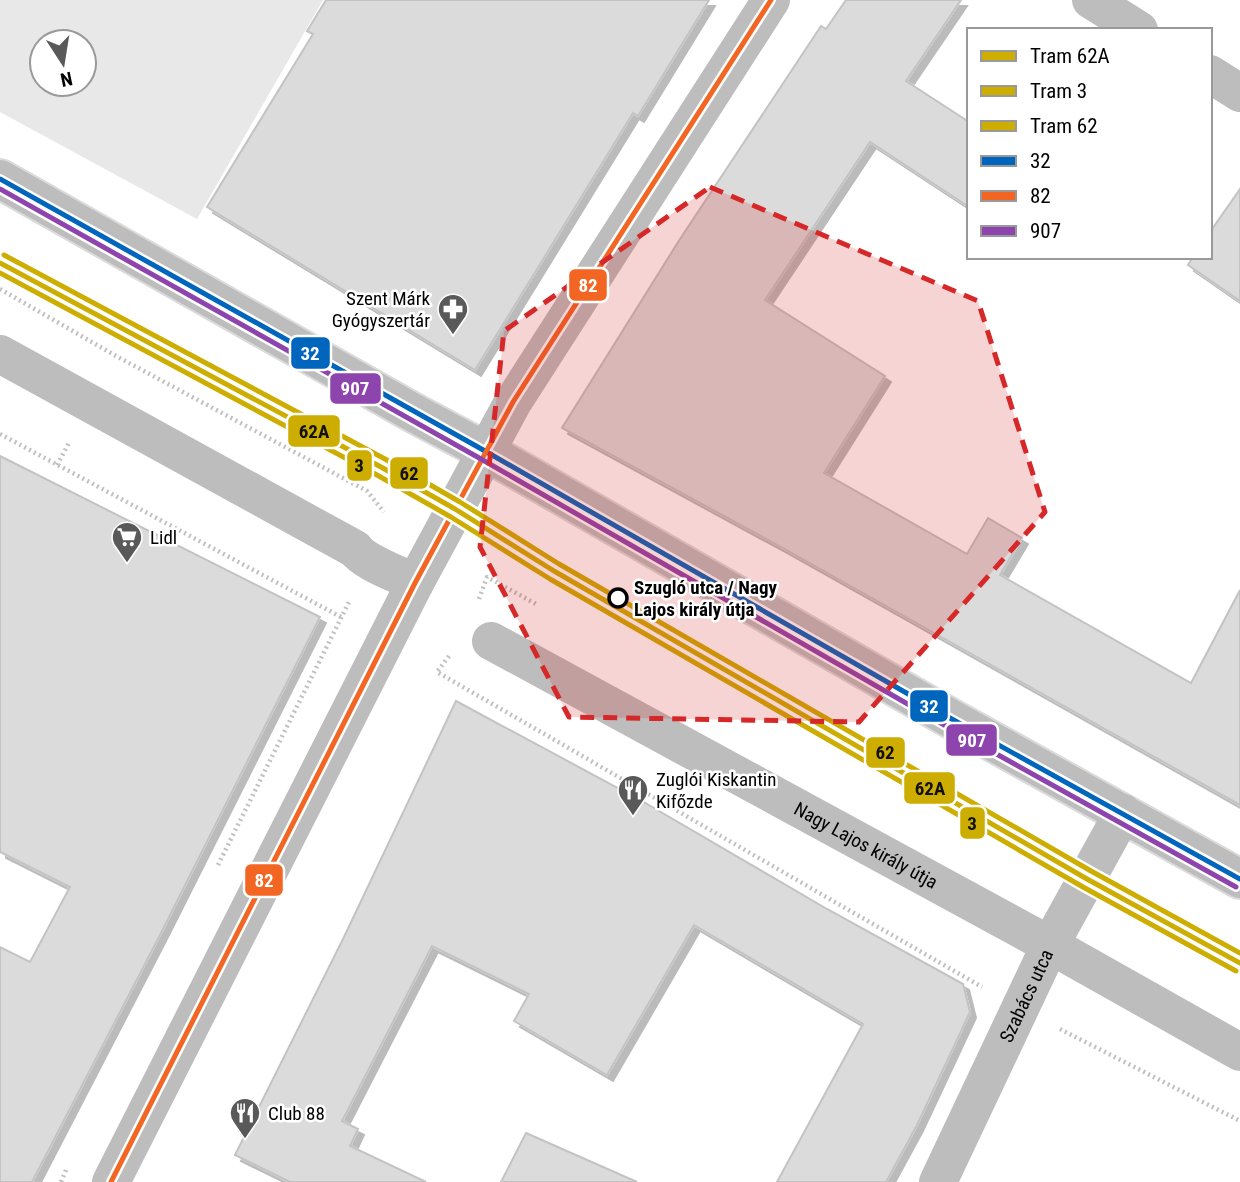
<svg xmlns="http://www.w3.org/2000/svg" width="1240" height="1182" viewBox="0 0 1240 1182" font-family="'Roboto Condensed',sans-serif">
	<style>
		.green { fill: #e8e8e8; fill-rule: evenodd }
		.building { fill: #dbdbdb; stroke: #c3c3c3; stroke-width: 2; filter: url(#shadow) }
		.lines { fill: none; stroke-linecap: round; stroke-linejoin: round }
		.major-casing { stroke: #dbdbdb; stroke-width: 42 }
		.path { stroke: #c2c2c2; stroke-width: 4.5; stroke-dasharray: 2 3.5; stroke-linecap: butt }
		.minor { stroke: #bdbdbd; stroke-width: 38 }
		.major { stroke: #bdbdbd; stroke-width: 38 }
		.bus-1-casing { stroke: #fff; stroke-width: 10 }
		.bus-2-casing { stroke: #fff; stroke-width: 10 }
		.bus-3-casing { stroke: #fff; stroke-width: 10 }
		.bus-1 { stroke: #0065bd; stroke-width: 5 }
		.bus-2 { stroke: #f26522; stroke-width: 5 }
		.bus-3 { stroke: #8e44ad; stroke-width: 5 }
		.tram-1-casing { stroke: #fff; stroke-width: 10 }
		.tram-2-casing { stroke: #fff; stroke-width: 10 }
		.tram-3-casing { stroke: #fff; stroke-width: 10 }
		.tram-1 { stroke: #ccad00; stroke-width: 5 }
		.tram-2 { stroke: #ccad00; stroke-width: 5 }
		.tram-3 { stroke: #ccad00; stroke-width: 5 }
		.marked { fill: #d62828; fill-opacity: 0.2; stroke: #d62828; stroke-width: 5; stroke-dasharray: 14 9; stroke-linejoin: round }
		.stop-dot { fill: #fff; stroke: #000; stroke-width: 3.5 }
		.labels { text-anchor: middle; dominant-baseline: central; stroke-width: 5; stroke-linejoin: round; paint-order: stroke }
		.poi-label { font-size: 19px; fill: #000; stroke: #fff; text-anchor: start }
		.stop-label { font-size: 19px; font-weight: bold; fill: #000; stroke: #fff; text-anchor: start }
		.street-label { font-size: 19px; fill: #000; stroke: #fff }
		.line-badge { stroke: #fff; stroke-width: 2.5 }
		.badge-label { font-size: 19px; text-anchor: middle; font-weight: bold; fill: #fff }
		.pale-badge-label { font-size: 19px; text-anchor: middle; font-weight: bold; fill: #111 }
	</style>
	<defs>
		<filter id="shadow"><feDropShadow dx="6" dy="6" stdDeviation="0" flood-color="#0004"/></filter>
	</defs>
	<rect width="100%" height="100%" fill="#fff"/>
	<!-- green -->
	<path class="green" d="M0,0H323L197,219L0,112ZM42,42H84V84H42Z"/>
	<!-- building -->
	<g class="building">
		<polygon points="326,0 709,0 638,116 633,113 475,370 207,207 313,34 307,31"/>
		<polygon points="846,0 961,0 906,81 969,122 969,207 870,142 765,300 885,376 824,473 967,554 988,518 1022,538 1000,575 1191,683 1240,590 1240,805 781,547 562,428 680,239 821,26 826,29"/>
		<polygon points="1240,189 1240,301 1188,265 1193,257 1210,257 1210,232"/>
		<polygon points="0,456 320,617 161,933 32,1182 0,1182 0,947 30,962 70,887 0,852"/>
		<polygon points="456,701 642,801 827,909 963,984 970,1012 917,1125 886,1182 777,1182 863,1024 694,925 607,1075 514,1021 529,994 432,946 342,1121 358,1129 350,1146 426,1182 290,1182 235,1155 344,937"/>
		<polygon points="526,1133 637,1182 501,1182"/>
	</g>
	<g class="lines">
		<!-- major casing -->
		<g class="major-casing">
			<polyline id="major" points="0,179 412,412 485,451 950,718 1240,879"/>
		</g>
		<!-- path -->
		<g class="path">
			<polyline points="0,289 116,356 367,491 384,512"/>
			<polyline points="0,434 341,617"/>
			<polyline points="57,465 69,443"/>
			<polyline points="479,599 487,577 536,604"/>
			<polyline points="449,656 437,672 982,987"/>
			<polyline points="218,865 350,600"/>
			<polyline points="1060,1029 1240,1121"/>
			<polyline points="61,1182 66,1170"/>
		</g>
		<!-- minor -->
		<g class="minor">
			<polyline points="1091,0 1139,30"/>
			<polyline points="1210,74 1240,93"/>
			<path d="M0,354L355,549C365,563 399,574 415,583"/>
			<path id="s1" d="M491,641L1050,945L1240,1052"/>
			<polyline points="111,1182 415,583 513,402 771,0"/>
			<path id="s2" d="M938,1182L1050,945L1123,813"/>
		</g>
		<!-- major -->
		<use href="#major" class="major"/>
		<!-- bus-1 casing -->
		<g class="bus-1-casing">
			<polyline id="bus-1" points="0,179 485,451 950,718 1240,879"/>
		</g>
		<!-- bus-2 casing -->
		<g class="bus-2-casing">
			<polyline id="bus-2" points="111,1182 415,583 513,402 771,0"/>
		</g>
		<!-- bus-3 casing -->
		<g class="bus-3-casing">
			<polyline id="bus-3" points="0,189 481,459 946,726 1236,887"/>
		</g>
		<!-- bus-1 -->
		<use href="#bus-1" class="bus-1"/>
		<!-- bus-2 -->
		<use href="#bus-2" class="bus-2"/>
		<!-- bus-3 -->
		<use href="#bus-3" class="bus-3"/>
		<!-- tram-1 casing -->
		<g class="tram-1-casing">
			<polyline id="tram-1" points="0,263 381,467 455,509 554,571 1087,879 1240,963"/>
		</g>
		<!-- tram-2 casing -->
		<g class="tram-2-casing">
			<polyline id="tram-2" points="0,273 377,475 451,517 550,579 1083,887 1236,971"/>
		</g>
		<!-- tram-3 casing -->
		<g class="tram-3-casing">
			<polyline id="tram-3" points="4,255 385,459 460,502 559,564 1091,871 1240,953"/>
		</g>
		<!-- tram-1 -->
		<use href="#tram-1" class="tram-1"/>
		<!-- tram-2 -->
		<use href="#tram-2" class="tram-2"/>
		<!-- tram-3 -->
		<use href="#tram-3" class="tram-3"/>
	</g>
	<!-- marked area -->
	<path class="marked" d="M710,187L978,301L1045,512L859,722L569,717L480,547L504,331Z"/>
	<!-- icons -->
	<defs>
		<g id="pharmacy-pin" transform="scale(1.575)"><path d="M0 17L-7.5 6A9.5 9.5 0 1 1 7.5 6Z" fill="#595959" stroke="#fff"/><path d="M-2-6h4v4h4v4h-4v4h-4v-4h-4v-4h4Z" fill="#fff"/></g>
		<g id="supermarket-pin" transform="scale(1.575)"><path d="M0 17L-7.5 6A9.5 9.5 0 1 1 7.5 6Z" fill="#595959" stroke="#fff"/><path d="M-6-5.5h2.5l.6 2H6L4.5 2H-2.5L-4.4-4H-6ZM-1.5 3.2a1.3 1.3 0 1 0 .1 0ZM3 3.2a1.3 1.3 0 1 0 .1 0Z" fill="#fff"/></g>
		<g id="restaurant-pin" transform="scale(1.575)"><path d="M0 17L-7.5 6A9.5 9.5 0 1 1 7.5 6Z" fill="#595959" stroke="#fff"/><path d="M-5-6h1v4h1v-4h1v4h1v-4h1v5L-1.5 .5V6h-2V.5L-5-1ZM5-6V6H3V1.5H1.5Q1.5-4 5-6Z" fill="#fff"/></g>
	</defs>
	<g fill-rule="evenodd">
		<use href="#pharmacy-pin" x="453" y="309"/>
		<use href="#supermarket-pin" x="127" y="537"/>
		<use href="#restaurant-pin" x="633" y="790"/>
		<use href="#restaurant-pin" x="245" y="1113"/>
	</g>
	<!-- markers -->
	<circle class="stop-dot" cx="618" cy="598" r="9"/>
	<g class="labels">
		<!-- poi labels -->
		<g class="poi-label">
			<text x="430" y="298" text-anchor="end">Szent Márk<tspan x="430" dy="22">Gyógyszertár</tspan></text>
			<text x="150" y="537">Lidl</text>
			<text x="656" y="779">Zuglói Kiskantin<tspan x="656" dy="22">Kifőzde</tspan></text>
			<text x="268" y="1113">Club 88</text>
		</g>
		<!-- stop labels -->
		<g class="stop-label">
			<text x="634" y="587">Szugló utca / Nagy<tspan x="634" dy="22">Lajos király útja</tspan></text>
		</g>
		<!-- street labels -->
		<g class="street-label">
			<text stroke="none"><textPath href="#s1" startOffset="427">Nagy Lajos király útja</textPath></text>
			<text stroke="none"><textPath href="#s2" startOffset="206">Szabács utca</textPath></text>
		</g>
	</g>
	<g class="line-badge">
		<rect x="568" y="268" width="40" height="34" rx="7" fill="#f26522"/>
		<rect x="290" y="336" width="41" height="34" rx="7" fill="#0065bd"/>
		<rect x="329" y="372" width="53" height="33" rx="7" fill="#8e44ad"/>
		<rect x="287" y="414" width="54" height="34" rx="7" fill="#ccad00"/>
		<rect x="346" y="449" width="27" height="33" rx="7" fill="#ccad00"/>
		<rect x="389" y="456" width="40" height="34" rx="7" fill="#ccad00"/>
		<rect x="909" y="689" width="40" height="34" rx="7" fill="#0065bd"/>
		<rect x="945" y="723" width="53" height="34" rx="7" fill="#8e44ad"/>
		<rect x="865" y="736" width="41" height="33" rx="7" fill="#ccad00"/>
		<rect x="903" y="771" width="53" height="34" rx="7" fill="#ccad00"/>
		<rect x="959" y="806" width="27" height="34" rx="7" fill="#ccad00"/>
		<rect x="244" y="863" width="40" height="34" rx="7" fill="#f26522"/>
	</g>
	<g class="badge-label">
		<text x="588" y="292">82</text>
		<text x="310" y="360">32</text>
		<text x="355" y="395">907</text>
		<text x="929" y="713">32</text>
		<text x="972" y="747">907</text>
		<text x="264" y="887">82</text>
	</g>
	<g class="pale-badge-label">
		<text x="314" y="438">62A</text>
		<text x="359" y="472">3</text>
		<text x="409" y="480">62</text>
		<text x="885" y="759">62</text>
		<text x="930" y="795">62A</text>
		<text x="972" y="830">3</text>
	</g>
	<!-- legend -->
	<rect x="967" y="28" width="245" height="231" fill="#ffffff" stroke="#999999" stroke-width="2"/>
	<rect x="981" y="51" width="35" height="10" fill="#ccad00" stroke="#999999" stroke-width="2"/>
	<text x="1030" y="63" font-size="21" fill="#000000">Tram 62A</text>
	<rect x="981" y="86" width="35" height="10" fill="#ccad00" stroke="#999999" stroke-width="2"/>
	<text x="1030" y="98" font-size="21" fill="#000000">Tram 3</text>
	<rect x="981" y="121" width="35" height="10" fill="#ccad00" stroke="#999999" stroke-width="2"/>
	<text x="1030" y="133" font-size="21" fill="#000000">Tram 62</text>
	<rect x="981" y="156" width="35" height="10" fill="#0065bd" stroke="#999999" stroke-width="2"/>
	<text x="1030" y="168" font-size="21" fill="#000000">32</text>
	<rect x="981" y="191" width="35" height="10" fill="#f26522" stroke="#999999" stroke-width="2"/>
	<text x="1030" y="203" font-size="21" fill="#000000">82</text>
	<rect x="981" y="226" width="35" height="10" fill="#8e44ad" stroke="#999999" stroke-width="2"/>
	<text x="1030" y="238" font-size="21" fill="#000000">907</text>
	<!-- north arrow -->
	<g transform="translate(63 63) rotate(168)"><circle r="33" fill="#ffffff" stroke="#999999" stroke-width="2"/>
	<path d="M0-5L12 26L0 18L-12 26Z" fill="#595959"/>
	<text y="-10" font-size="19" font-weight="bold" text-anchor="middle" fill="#000000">N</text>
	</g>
</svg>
